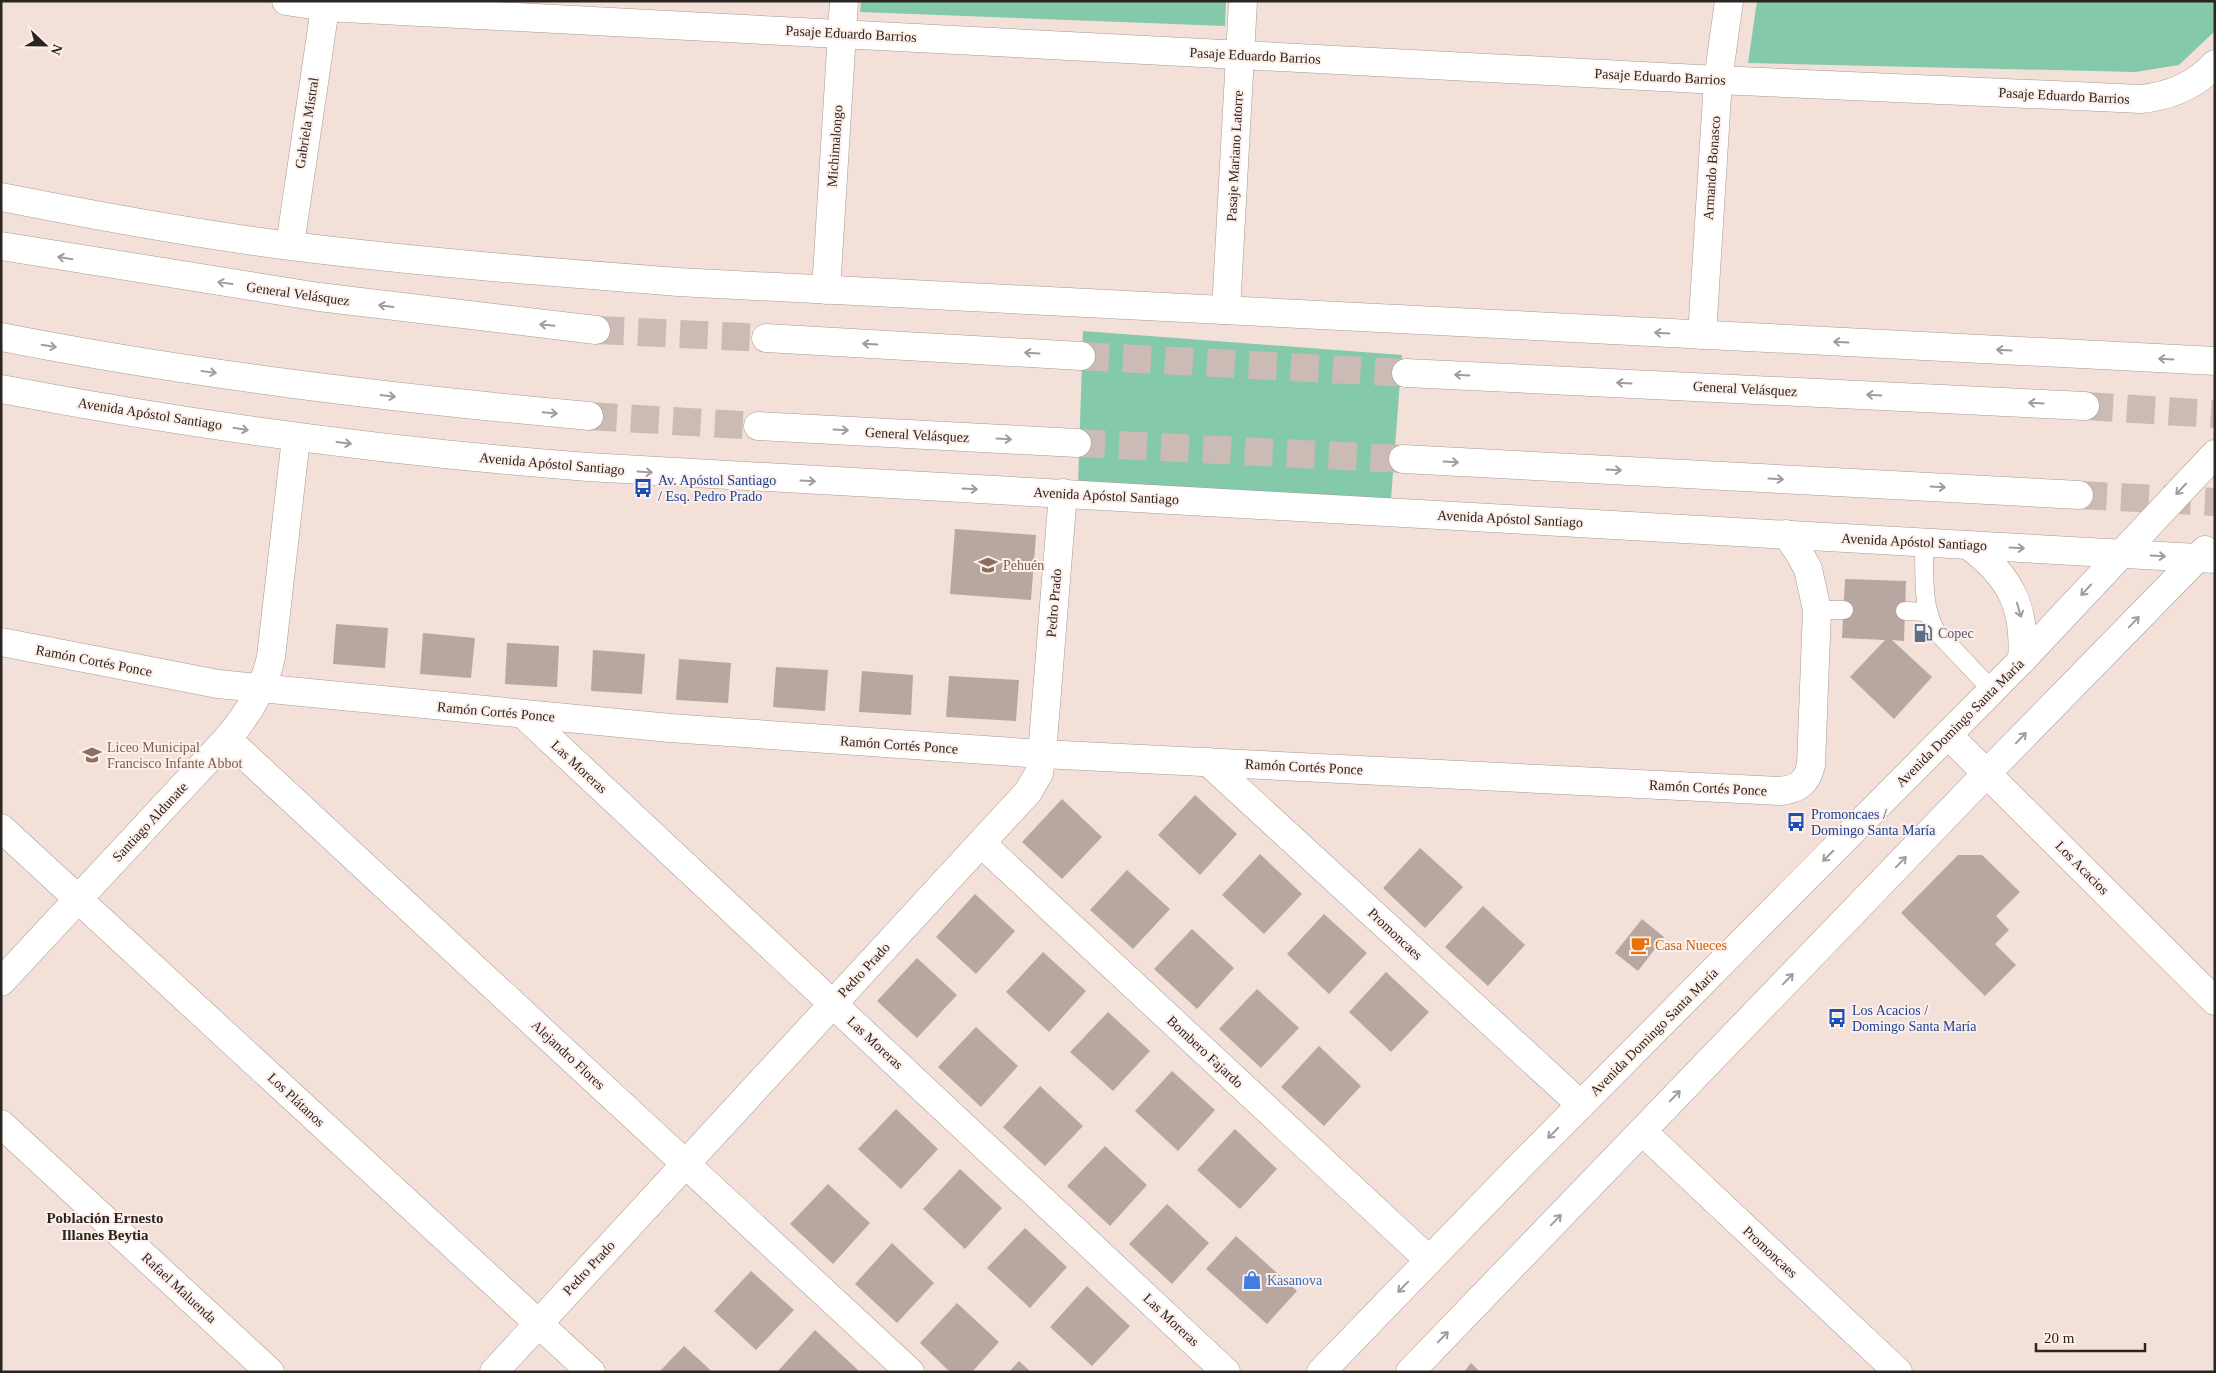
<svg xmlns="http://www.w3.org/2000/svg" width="2216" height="1373" viewBox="0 0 2216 1373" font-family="'Times New Roman',serif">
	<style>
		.green { fill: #85c9ab }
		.building { fill: #b8a6a1 }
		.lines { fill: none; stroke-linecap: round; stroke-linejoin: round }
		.motorway-tunnel { stroke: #cbbbb4; stroke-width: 28; stroke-dasharray: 28 14; stroke-linecap: butt }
		.service-casing { stroke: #a89890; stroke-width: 19 }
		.minor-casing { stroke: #a89890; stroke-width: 29 }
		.tertiary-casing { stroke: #a89890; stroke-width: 29 }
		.secondary-casing { stroke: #a89890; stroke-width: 29 }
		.motorway-casing { stroke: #a89890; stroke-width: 29 }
		.service { stroke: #fff; stroke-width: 18 }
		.minor { stroke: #fff; stroke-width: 28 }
		.tertiary { stroke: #fff; stroke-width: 28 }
		.secondary { stroke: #fff; stroke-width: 28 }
		.motorway { stroke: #fff; stroke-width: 28 }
		.oneway { stroke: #a09d9c }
		.labels { text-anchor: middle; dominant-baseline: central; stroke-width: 4; stroke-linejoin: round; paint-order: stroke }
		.street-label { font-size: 14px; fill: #2b2522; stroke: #feefe9 }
		.transit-label { font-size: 14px; fill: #164399; stroke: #feefe9; text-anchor: start }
		.education-label { font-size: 14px; fill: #785e54; stroke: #feefe9; text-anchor: start }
		.service-label { font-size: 14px; fill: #4e5e75; stroke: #feefe9; text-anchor: start }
		.food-label { font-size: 14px; fill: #c56008; stroke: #feefe9; text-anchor: start }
		.shop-label { font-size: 14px; fill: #366cbe; stroke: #feefe9; text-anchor: start }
		.neighbourhood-label { font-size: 15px; font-weight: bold; fill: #2b2522; stroke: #feefe9 }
	</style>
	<rect width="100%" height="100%" fill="#f3e1d9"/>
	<!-- green -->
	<g class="green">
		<polygon points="861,1 1226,1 1225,26 860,12"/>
		<polygon points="1757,1 2215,1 2215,31 2179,65 2135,72 1748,63"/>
		<polygon points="1083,331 1402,355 1391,499 1078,485"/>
	</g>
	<!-- building -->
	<g class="building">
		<polygon points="955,529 1036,535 1031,600 950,594"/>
		<polygon points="1845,579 1906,581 1904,641 1892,640 1932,677 1894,719 1850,677 1885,640 1842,638"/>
		<polygon points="336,624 388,628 385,668 333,664"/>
		<polygon points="423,633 475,638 471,678 420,674"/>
		<polygon points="507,643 559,646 557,687 505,684"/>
		<polygon points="593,650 645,654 642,694 591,691"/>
		<polygon points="679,659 731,663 728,703 676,700"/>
		<polygon points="776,667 828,670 825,711 773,707"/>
		<polygon points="862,671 913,675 911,715 859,712"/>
		<polygon points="949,676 1019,680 1016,721 946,717"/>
		<polygon points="1195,795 1237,834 1200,875 1158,835"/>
		<polygon points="1062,799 1102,837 1062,879 1022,842"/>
		<polygon points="1420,848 1463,887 1425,928 1383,888"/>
		<polygon points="1260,854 1302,894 1264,934 1222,895"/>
		<polygon points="1958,855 1982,855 2020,892 1996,916 2009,930 1995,944 2016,965 1985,996 1901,913"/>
		<polygon points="1127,870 1170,909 1133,949 1090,910"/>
		<polygon points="975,894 1015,931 976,974 936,937"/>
		<polygon points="1483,906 1525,945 1488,986 1445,947"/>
		<polygon points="1324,914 1367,953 1329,994 1287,954"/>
		<polygon points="1642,919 1664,937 1638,971 1615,953"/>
		<polygon points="1192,929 1234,968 1197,1009 1154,969"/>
		<polygon points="1043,952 1086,991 1049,1032 1006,992"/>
		<polygon points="917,958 957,995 917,1038 877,1001"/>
		<polygon points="1386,972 1429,1012 1391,1052 1349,1012"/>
		<polygon points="1257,989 1299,1028 1261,1068 1219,1029"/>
		<polygon points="1108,1012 1150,1051 1113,1091 1070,1052"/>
		<polygon points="976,1027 1018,1066 981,1107 938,1067"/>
		<polygon points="1319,1046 1361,1086 1324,1126 1281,1087"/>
		<polygon points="1172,1071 1215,1110 1178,1151 1135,1111"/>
		<polygon points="1040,1086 1083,1126 1045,1166 1003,1127"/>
		<polygon points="896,1109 938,1149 901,1189 858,1149"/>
		<polygon points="1235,1129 1277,1169 1240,1209 1197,1170"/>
		<polygon points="1105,1146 1147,1185 1110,1226 1067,1186"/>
		<polygon points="960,1169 1002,1208 965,1249 923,1209"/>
		<polygon points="828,1184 870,1223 833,1264 790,1224"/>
		<polygon points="1167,1204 1209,1243 1172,1284 1129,1244"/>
		<polygon points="1025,1228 1067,1267 1030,1308 987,1268"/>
		<polygon points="1236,1236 1297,1291 1267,1324 1206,1269"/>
		<polygon points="892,1243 934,1283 897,1323 855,1284"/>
		<polygon points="751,1271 794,1310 756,1350 714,1311"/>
		<polygon points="1087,1286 1130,1326 1092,1366 1050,1327"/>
		<polygon points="957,1303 999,1342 972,1372 950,1372 920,1343"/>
		<polygon points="815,1330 858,1370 856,1372 778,1371"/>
		<polygon points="684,1346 705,1365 712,1372 659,1372"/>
		<polygon points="1019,1361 1031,1372 1009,1372"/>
		<polygon points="1471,1363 1480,1372 1464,1372"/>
	</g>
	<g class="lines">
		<!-- motorway-tunnel -->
		<g class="motorway-tunnel">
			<polyline points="596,330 766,338"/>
			<polyline points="1081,356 1406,373"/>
			<polyline points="2085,406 2215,414"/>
			<polyline points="589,416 758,426"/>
			<polyline points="1077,443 1403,459"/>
			<polyline points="2079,495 2215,502"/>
		</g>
		<!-- service casing -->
		<g class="service-casing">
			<g id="service">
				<path d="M1924,543C1925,572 1921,605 1936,631L1992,690"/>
				<polyline points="1817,610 1844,610"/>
				<polyline points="1905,611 1927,612"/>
			</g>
		</g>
		<!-- minor casing -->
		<g class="minor-casing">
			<g id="minor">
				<path d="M286,1L325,7L1718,80L2141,99C2170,96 2195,86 2215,64"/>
				<polyline points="290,245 326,1"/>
				<polyline points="826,290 844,1"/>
				<polyline points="1226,310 1243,1"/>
				<polyline points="1702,335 1718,80 1729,1"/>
				<path d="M1,642L218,684L670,728L1042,754L1780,791C1798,789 1807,783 1811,765L1817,610L1808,569L1798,551L1786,534"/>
				<polyline points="523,714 1226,1372"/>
				<polyline points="227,739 910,1372"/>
				<polyline points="1208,762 1581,1105"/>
				<polyline points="1,828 591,1372"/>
				<polyline points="981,843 1429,1260"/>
				<path d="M1,982L227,739C248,714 264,689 271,657L296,438"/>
				<polyline points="1,1124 270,1372"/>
				<polyline points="1642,1131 1898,1372"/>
				<polyline points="494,1372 1028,792 1039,773 1042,754 1063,493"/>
			</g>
		</g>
		<!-- tertiary casing -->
		<g class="tertiary-casing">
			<polyline id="tertiary" points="1948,735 2215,1001"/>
		</g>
		<!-- secondary casing -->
		<g class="secondary-casing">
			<g id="secondary">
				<path d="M1,197C97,216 194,234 291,246C420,262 549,272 678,282L2215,361"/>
				<path d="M1,389C195,426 391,452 588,467L2215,559"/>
				<path d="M1968,545C2011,577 2026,607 2022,660"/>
				<polyline points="1321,1372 1527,1159 2022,660 2215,454"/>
				<polyline points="1410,1372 1987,773 2205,550"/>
			</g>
		</g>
		<!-- motorway casing -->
		<g class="motorway-casing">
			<g id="motorway">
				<polyline points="1,246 319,297 596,330"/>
				<path d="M1,337C195,375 392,398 589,416"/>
				<polyline points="766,338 1081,356"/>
				<polyline points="1406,373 2085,406"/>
				<polyline points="758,426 1077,443"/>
				<polyline points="1403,459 2079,495"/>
			</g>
		</g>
		<!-- service -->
		<use href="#service" class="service"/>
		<!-- minor -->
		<use href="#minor" class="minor"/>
		<!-- tertiary -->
		<use href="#tertiary" class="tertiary"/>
		<!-- secondary -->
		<use href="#secondary" class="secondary"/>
		<!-- motorway -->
		<use href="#motorway" class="motorway"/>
	</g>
	<!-- one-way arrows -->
	<defs><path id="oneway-shaft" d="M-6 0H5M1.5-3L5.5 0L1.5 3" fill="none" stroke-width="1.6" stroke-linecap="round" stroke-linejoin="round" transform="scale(1.25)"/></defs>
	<g class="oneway">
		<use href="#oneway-shaft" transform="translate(65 258) rotate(-171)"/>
		<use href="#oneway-shaft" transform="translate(225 283) rotate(-172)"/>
		<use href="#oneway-shaft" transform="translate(386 306) rotate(-173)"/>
		<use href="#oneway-shaft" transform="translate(547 325) rotate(-174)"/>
		<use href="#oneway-shaft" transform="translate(1662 333) rotate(-177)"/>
		<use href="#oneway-shaft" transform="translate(1841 342) rotate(-177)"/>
		<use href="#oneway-shaft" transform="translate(870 344) rotate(-177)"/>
		<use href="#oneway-shaft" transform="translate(49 346) rotate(10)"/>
		<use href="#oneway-shaft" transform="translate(2004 350) rotate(-177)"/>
		<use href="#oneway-shaft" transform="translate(1032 353) rotate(-177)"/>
		<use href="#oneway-shaft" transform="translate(2166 359) rotate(-177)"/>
		<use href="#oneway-shaft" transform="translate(209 372) rotate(8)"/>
		<use href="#oneway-shaft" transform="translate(1462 375) rotate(-177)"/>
		<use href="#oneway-shaft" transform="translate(1624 383) rotate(-177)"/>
		<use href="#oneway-shaft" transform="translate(1874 395) rotate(-177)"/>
		<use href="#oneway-shaft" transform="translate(388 396) rotate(7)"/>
		<use href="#oneway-shaft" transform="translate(2036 403) rotate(-177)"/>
		<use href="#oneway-shaft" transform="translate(550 413) rotate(5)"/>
		<use href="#oneway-shaft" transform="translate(241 429) rotate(9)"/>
		<use href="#oneway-shaft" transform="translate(841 430) rotate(3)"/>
		<use href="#oneway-shaft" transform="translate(1004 439) rotate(3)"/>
		<use href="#oneway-shaft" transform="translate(344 443) rotate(7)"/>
		<use href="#oneway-shaft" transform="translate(1451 462) rotate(3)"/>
		<use href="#oneway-shaft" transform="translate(1614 470) rotate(3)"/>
		<use href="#oneway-shaft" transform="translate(645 472) rotate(4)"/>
		<use href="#oneway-shaft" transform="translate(1776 479) rotate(3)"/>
		<use href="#oneway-shaft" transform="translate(808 481) rotate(3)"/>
		<use href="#oneway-shaft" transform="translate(1938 487) rotate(3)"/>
		<use href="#oneway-shaft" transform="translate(970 489) rotate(3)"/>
		<use href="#oneway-shaft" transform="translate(2181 489) rotate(133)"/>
		<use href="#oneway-shaft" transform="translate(2017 548) rotate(3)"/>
		<use href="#oneway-shaft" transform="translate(2158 556) rotate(3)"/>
		<use href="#oneway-shaft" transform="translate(2086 590) rotate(133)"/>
		<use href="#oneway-shaft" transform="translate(2019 610) rotate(74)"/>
		<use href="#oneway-shaft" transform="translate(2134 622) rotate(-46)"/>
		<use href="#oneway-shaft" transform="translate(2021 738) rotate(-46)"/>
		<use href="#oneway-shaft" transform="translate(1828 856) rotate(135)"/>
		<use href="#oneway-shaft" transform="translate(1901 862) rotate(-46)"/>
		<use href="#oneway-shaft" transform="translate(1788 979) rotate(-46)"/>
		<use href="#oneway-shaft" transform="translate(1675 1096) rotate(-46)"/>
		<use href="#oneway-shaft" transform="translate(1553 1133) rotate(135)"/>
		<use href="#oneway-shaft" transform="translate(1556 1220) rotate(-46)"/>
		<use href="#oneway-shaft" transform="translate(1403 1287) rotate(134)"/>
		<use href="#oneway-shaft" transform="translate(1443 1337) rotate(-46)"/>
	</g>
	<!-- icons -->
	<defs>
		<g id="bus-bare" transform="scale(1.5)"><path d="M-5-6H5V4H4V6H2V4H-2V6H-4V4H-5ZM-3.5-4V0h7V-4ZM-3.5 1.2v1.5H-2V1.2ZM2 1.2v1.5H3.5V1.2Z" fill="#1a4fb4" stroke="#feefe9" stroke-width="2.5" paint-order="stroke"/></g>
		<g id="school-bare" transform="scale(1.5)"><path d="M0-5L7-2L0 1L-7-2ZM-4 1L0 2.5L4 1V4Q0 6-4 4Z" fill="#8d6e63" stroke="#feefe9" stroke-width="2.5" paint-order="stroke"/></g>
		<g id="fuel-bare" transform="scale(1.5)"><path d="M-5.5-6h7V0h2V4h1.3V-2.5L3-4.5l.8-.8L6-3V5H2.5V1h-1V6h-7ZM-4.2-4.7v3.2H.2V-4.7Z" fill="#5c6f8a" stroke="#feefe9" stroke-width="2.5" paint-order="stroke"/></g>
		<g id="cafe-bare" transform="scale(1.5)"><path d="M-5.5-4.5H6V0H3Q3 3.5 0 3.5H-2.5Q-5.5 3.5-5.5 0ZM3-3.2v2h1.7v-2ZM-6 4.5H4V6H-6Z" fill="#e8710a" stroke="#feefe9" stroke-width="2.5" paint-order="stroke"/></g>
		<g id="shop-bare" transform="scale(1.5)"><path d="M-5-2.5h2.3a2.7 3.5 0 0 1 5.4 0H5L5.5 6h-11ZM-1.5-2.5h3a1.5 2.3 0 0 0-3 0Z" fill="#3f7fe0" stroke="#feefe9" stroke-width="2.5" paint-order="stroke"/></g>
	</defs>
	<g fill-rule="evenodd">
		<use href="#bus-bare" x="643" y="488"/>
		<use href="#school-bare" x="988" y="565"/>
		<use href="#fuel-bare" x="1923" y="633"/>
		<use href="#school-bare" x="92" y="755"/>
		<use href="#bus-bare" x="1796" y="822"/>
		<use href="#cafe-bare" x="1640" y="945"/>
		<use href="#bus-bare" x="1837" y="1018"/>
		<use href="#shop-bare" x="1252" y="1280"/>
	</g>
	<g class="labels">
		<!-- street labels -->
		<g class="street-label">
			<text transform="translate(851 34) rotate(3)">Pasaje Eduardo Barrios</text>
			<text transform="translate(1255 56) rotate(3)">Pasaje Eduardo Barrios</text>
			<text transform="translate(1660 77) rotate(3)">Pasaje Eduardo Barrios</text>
			<text transform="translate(2064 96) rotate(3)">Pasaje Eduardo Barrios</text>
			<text transform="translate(307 123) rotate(-81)">Gabriela Mistral</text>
			<text transform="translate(835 146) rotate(-86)">Michimalongo</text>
			<text transform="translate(1235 156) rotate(-87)">Pasaje Mariano Latorre</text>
			<text transform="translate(1712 168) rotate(-86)">Armando Bonasco</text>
			<text transform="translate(298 294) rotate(8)">General Velásquez</text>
			<text transform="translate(1745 389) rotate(3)">General Velásquez</text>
			<text transform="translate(150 414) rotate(9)">Avenida Apóstol Santiago</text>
			<text transform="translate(917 435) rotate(3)">General Velásquez</text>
			<text transform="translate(552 464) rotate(5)">Avenida Apóstol Santiago</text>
			<text transform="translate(1106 496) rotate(3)">Avenida Apóstol Santiago</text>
			<text transform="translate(1510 519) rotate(3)">Avenida Apóstol Santiago</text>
			<text transform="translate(1914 542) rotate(3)">Avenida Apóstol Santiago</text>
			<text transform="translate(1054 603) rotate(-85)">Pedro Prado</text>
			<text transform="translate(94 661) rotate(11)">Ramón Cortés Ponce</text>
			<text transform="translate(496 712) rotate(5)">Ramón Cortés Ponce</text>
			<text transform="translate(1960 723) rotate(-45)">Avenida Domingo Santa María</text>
			<text transform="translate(899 745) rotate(4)">Ramón Cortés Ponce</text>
			<text transform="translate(579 767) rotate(43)">Las Moreras</text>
			<text transform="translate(1304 767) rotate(3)">Ramón Cortés Ponce</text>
			<text transform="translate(1708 788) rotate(3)">Ramón Cortés Ponce</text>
			<text transform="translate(150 822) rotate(-47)">Santiago Aldunate</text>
			<text transform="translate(2082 868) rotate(45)">Los Acacios</text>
			<text transform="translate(1395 934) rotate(43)">Promoncaes</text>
			<text transform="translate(864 970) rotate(-47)">Pedro Prado</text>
			<text transform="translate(1654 1032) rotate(-45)">Avenida Domingo Santa María</text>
			<text transform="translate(875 1043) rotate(43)">Las Moreras</text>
			<text transform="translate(1205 1052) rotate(43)">Bombero Fajardo</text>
			<text transform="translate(568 1055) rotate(43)">Alejandro Flores</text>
			<text transform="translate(296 1100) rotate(43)">Los Plátanos</text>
			<text transform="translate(1770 1252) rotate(43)">Promoncaes</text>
			<text transform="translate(589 1268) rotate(-47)">Pedro Prado</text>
			<text transform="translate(179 1288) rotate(43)">Rafael Maluenda</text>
			<text transform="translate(1171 1320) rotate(43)">Las Moreras</text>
		</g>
		<!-- transit labels -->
		<g class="transit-label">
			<text x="658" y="480">Av. Apóstol Santiago<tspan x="658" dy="16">/ Esq. Pedro Prado</tspan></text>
			<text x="1811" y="814">Promoncaes /<tspan x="1811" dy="16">Domingo Santa María</tspan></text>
			<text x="1852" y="1010">Los Acacios /<tspan x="1852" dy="16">Domingo Santa María</tspan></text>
		</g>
		<!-- education labels -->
		<g class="education-label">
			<text x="1003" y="565">Pehuén</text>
			<text x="107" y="747">Liceo Municipal<tspan x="107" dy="16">Francisco Infante Abbot</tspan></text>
		</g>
		<!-- service labels -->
		<g class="service-label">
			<text x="1938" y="633">Copec</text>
		</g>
		<!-- food labels -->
		<g class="food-label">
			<text x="1655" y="945">Casa Nueces</text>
		</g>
		<!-- shop labels -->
		<g class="shop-label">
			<text x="1267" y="1280">Kasanova</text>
		</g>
		<!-- neighbourhood labels -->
		<g class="neighbourhood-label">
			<text x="105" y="1218">Población Ernesto<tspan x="105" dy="17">Illanes Beytia</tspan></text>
		</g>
	</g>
	<!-- border -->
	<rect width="2216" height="1373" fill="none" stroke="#2b2522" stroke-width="5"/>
	<!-- north arrow -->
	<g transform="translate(45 45) rotate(112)" stroke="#feefe9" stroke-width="4" paint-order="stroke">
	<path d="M0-4L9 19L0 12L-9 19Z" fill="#2b2522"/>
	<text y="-8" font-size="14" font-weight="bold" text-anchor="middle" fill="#2b2522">N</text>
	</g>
	<!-- scale -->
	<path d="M2036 1343v8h109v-8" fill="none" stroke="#2b2522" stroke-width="2.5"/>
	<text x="2044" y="1343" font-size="15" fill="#2b2522" stroke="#feefe9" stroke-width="4" paint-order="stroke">20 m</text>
</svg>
